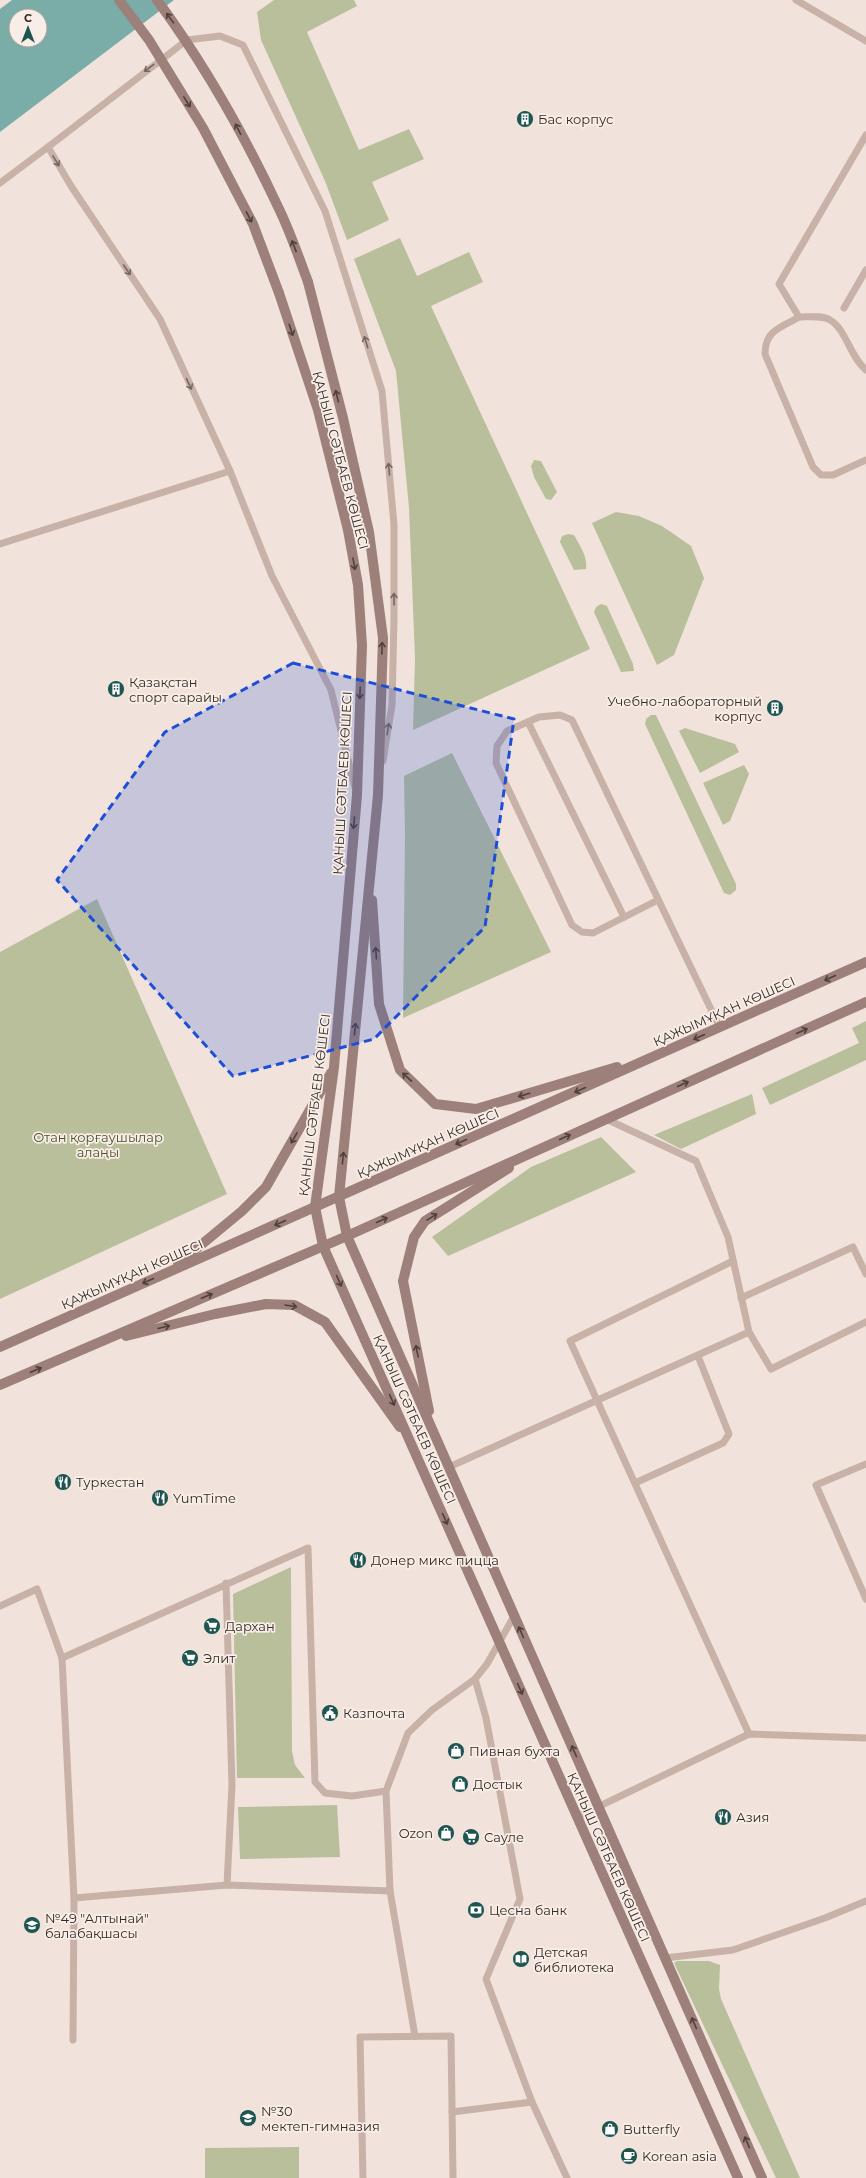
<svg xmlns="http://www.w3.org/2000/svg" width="866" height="2178" viewBox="0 0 866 2178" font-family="Montserrat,sans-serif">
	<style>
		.green { fill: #b9bf9b }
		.water { fill: #7bada8; fill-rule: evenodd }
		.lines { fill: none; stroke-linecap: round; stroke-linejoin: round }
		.lane { stroke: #c8b1a7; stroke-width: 7 }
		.secondary { stroke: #9c8079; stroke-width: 10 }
		.secondary-bridge { stroke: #9c8079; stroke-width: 10 }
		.oneway { stroke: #4f403c }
		.oneway2 { stroke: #776761 }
		.marked { fill: #1d4ed8; fill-opacity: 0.2; stroke: #1d4ed8; stroke-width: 3; stroke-dasharray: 8 5; stroke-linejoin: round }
		.labels { text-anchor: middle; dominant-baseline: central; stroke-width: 3.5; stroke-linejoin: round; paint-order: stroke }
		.poi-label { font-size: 13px; fill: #352a27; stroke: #f9eee7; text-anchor: start }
		.street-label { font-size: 13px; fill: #352a27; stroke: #f9eee7 }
		.park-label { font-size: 13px; fill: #4a532c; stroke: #f9eee7 }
	</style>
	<rect width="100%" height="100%" fill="#f1e3db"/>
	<!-- green -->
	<g class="green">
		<polygon points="274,0 354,0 357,6 307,32 359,150 409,129 424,159 372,182 389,220 347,240 325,181 261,40 257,12"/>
		<polygon points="400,238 417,276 469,252 483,282 431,306 590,649 413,730 415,658 409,508 396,371 354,259"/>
		<polygon points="534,460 541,461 557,492 551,500 546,499 534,477 531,466"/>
		<polygon points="616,512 639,516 662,526 691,546 704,578 674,655 657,665 592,523"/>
		<path d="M568,534L574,535C580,546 588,557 586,569L574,570L560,542L562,536Z"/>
		<polygon points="601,604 607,606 633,664 634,671 621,672 594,612 596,607"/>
		<polygon points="651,715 656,715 736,884 736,890 730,895 724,893 645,724 646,719"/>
		<polygon points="685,728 735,744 739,752 700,773 679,731"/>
		<polygon points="452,753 551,952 403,1018 405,835 404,776"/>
		<polygon points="744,765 749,774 730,821 723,825 703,783"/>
		<polygon points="97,899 227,1194 0,1299 0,952"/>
		<polygon points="866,1021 866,1060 770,1105 762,1088 859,1043 852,1028"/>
		<polygon points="752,1094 756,1114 681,1149 654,1135"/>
		<polygon points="601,1137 636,1172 448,1256 432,1237 531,1167"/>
		<polygon points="291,1567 292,1751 295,1765 305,1778 237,1778 233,1594"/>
		<polygon points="337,1805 340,1857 240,1859 238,1807"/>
		<polygon points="677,1961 709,1961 720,1965 719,1989 721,1999 800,2178 776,2178 674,1963"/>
		<polygon points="299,2147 299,2178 205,2178 205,2148"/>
	</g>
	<!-- water -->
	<path class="water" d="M12,0H174L0,132V9ZM16,16H40V40H16Z"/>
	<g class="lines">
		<!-- lane -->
		<g class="lane">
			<polyline points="796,0 866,41"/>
			<path d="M866,135L779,284L799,317C809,317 822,315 830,320C846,329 850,357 866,370"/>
			<polyline points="0,183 48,147"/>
			<polyline points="844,308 866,270"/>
			<path d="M799,317C781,328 765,330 765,354L813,467L821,475H833L866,460"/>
			<polyline points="0,544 230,471"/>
			<polyline points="528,722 624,917"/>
			<polyline points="355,788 331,690 272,576 230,471 160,319 71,186 48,147 187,40 220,36 243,45 325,211 382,391 394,525 394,619 392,705 383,761"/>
			<polyline points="658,900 593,933 582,932 572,925 496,763 497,746 507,731 539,717 560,715 572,720 720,1028"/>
			<polyline points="733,1261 570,1341 749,1734"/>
			<polyline points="741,1298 853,1247 866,1274"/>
			<polyline points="749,1332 771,1369 866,1322"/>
			<polyline points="866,1464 816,1485 866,1599"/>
			<polyline points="449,1467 749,1332 728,1237 696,1161 606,1119"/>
			<polyline points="635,1483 723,1443 729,1434 698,1356"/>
			<polyline points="226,1583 232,1785 227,1885"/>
			<polyline points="0,1606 37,1589 62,1658"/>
			<polyline points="475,1679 486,1718 520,1899 486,1979 532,2102 567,2178"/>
			<polyline points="386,1791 352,1796 325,1793 315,1782 308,1548 62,1658 74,1898 227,1885 390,1891 386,1791 408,1733 432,1710 475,1679 487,1664 514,1616"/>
			<polyline points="577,1817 749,1734 866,1738"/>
			<polyline points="390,1891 415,2036"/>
			<polyline points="665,1958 733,1950 825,1918 866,1901"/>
			<polyline points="73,2040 74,1898"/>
			<polyline points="452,2112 532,2102"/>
			<polyline points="363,2178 360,2037 451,2036 453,2178"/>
		</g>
		<!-- secondary -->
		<g class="secondary">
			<polyline points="308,282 343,418 369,532 383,638 378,795 339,1197 347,1236 762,2178"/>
			<polyline points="279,293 318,410 348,530 358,585 362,645 357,795 334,1067 315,1207 323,1246 738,2178"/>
			<polyline points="372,900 379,1004 400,1070 435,1104 476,1109 617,1067"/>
			<polyline points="178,1264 242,1211 266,1187 331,1073"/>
			<polyline points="126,1336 215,1314 266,1304 294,1305 325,1322 400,1427"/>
			<polyline points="0,1347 866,962"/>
			<polyline points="0,1385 347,1236 866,1002"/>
			<polyline points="429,1411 403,1281 414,1237 425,1221 509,1168"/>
		</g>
		<!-- secondary-bridge -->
		<g class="secondary-bridge">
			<polyline points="119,0 149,40 203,128 253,224 279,293"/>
			<path d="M157,0C205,65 246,138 280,211C291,234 299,258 308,282"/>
		</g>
	</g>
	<!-- one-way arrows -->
	<defs><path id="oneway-shaft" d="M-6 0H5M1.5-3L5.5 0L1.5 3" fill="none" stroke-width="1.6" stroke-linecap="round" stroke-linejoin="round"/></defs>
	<g class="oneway">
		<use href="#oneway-shaft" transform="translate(170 18) rotate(-126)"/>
		<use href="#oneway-shaft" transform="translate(187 102) rotate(58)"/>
		<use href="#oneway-shaft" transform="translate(238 129) rotate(-117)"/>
		<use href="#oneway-shaft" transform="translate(249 217) rotate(63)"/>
		<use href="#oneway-shaft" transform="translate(294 246) rotate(-111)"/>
		<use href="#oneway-shaft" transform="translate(291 330) rotate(72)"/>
		<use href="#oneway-shaft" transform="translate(337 396) rotate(-104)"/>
		<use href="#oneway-shaft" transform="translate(354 564) rotate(80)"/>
		<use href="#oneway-shaft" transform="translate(382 648) rotate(-88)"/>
		<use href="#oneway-shaft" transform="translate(360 693) rotate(92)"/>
		<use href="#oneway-shaft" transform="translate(354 823) rotate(95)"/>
		<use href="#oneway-shaft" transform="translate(376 953) rotate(-94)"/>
		<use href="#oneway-shaft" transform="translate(830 978) rotate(156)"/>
		<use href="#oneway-shaft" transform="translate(355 1029) rotate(-84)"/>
		<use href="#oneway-shaft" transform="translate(802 1031) rotate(-24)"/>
		<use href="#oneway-shaft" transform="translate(699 1037) rotate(156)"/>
		<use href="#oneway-shaft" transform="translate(407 1077) rotate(-137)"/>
		<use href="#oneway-shaft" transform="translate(683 1084) rotate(-24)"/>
		<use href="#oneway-shaft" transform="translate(580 1090) rotate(156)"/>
		<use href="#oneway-shaft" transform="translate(524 1095) rotate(164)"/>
		<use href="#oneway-shaft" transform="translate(565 1137) rotate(-24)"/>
		<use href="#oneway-shaft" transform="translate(294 1138) rotate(120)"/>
		<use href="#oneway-shaft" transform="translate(461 1142) rotate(156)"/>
		<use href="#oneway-shaft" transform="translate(343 1158) rotate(-84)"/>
		<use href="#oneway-shaft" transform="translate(432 1217) rotate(-32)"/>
		<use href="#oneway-shaft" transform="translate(382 1220) rotate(-24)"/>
		<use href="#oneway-shaft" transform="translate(280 1223) rotate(156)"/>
		<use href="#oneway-shaft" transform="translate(148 1281) rotate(156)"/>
		<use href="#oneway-shaft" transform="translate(339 1281) rotate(66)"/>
		<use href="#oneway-shaft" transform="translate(207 1296) rotate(-23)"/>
		<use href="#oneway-shaft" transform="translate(291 1306) rotate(9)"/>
		<use href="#oneway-shaft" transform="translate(164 1327) rotate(-14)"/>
		<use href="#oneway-shaft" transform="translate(417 1351) rotate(-101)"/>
		<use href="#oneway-shaft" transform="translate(36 1370) rotate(-23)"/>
		<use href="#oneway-shaft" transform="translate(392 1400) rotate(66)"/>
		<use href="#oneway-shaft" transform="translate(445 1519) rotate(66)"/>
		<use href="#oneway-shaft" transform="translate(521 1632) rotate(-114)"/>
		<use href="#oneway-shaft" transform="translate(520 1689) rotate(66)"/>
		<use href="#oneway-shaft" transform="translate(574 1751) rotate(-114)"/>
		<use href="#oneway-shaft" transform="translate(694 2023) rotate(-114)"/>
		<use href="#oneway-shaft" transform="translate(747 2142) rotate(-114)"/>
	</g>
	<g class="oneway2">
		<use href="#oneway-shaft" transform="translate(149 68) rotate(143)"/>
		<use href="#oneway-shaft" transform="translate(56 161) rotate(59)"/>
		<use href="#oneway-shaft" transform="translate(127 270) rotate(56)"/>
		<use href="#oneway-shaft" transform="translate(366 342) rotate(-107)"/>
		<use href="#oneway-shaft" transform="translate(189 384) rotate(65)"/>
		<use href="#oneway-shaft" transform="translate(389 469) rotate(-95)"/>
		<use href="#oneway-shaft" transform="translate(394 599) rotate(-90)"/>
		<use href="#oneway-shaft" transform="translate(388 729) rotate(-81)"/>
	</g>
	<!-- marked area -->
	<path class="marked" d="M293,663L514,719L485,927L374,1039L233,1076L57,880L165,732Z"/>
	<!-- icons -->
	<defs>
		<g id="building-disc" transform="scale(0.9)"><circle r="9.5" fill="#1e5551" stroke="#f9eee7"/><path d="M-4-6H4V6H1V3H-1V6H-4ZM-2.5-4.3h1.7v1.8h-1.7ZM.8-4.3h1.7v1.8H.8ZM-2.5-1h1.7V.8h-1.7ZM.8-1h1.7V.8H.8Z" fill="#fff"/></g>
		<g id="restaurant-disc" transform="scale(0.9)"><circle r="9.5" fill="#1e5551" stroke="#f9eee7"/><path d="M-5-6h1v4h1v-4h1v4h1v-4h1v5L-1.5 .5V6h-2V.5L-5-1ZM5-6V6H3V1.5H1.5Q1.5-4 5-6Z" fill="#fff"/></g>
		<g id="supermarket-disc" transform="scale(0.9)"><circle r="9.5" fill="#1e5551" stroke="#f9eee7"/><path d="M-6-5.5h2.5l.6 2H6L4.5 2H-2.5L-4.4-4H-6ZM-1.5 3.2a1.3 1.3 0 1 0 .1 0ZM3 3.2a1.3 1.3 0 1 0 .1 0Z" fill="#fff"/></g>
		<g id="civic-disc" transform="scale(0.9)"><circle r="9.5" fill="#1e5551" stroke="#f9eee7"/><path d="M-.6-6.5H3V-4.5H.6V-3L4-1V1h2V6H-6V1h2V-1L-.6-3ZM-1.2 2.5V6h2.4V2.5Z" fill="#fff"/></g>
		<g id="shop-disc" transform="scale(0.9)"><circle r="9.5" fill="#1e5551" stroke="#f9eee7"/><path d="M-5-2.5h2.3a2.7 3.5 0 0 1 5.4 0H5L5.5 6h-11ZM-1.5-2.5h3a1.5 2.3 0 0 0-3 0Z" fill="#fff"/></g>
		<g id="bank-disc" transform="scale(0.9)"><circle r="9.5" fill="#1e5551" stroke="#f9eee7"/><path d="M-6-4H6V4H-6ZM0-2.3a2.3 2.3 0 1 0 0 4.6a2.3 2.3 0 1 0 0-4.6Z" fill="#fff"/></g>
		<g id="school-disc" transform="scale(0.9)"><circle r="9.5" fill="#1e5551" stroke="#f9eee7"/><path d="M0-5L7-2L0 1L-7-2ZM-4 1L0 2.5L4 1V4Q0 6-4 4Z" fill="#fff"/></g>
		<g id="library-disc" transform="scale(0.9)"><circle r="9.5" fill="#1e5551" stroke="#f9eee7"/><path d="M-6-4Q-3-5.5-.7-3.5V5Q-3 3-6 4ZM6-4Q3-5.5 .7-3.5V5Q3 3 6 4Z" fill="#fff"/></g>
		<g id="cafe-disc" transform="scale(0.9)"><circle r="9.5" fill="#1e5551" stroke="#f9eee7"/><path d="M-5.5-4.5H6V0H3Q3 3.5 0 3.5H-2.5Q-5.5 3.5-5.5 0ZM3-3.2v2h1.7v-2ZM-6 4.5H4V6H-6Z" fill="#fff"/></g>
	</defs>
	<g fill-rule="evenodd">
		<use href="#building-disc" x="525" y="119"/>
		<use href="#building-disc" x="116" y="689"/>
		<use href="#building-disc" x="775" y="708"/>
		<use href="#restaurant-disc" x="63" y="1482"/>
		<use href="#restaurant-disc" x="160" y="1498"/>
		<use href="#restaurant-disc" x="358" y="1560"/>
		<use href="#supermarket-disc" x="212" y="1626"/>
		<use href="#supermarket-disc" x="190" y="1658"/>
		<use href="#civic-disc" x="330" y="1713"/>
		<use href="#shop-disc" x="456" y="1751"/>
		<use href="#shop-disc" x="460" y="1784"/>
		<use href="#restaurant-disc" x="723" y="1817"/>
		<use href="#shop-disc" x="446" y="1833"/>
		<use href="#supermarket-disc" x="471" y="1837"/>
		<use href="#bank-disc" x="476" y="1910"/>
		<use href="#school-disc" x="32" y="1925"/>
		<use href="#library-disc" x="521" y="1959"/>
		<use href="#school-disc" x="248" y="2118"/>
		<use href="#shop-disc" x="610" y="2129"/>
		<use href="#cafe-disc" x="629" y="2156"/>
	</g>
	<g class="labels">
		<!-- poi labels -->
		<g class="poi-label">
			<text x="538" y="119">Бас корпус</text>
			<text x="129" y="682">Қазақстан<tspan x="129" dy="15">спорт сарайы</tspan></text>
			<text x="762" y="701" text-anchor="end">Учебно-лабораторный<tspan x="762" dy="15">корпус</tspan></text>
			<text x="76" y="1482">Туркестан</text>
			<text x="173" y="1498">YumTime</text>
			<text x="371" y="1560">Донер микс пицца</text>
			<text x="225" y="1626">Дархан</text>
			<text x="203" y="1658">Элит</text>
			<text x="343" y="1713">Казпочта</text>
			<text x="469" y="1751">Пивная бухта</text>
			<text x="473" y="1784">Достык</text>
			<text x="736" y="1817">Азия</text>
			<text x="433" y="1833" text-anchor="end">Ozon</text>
			<text x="484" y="1837">Сауле</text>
			<text x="489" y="1910">Цесна банк</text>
			<text x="45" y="1918">№49 "Алтынай"<tspan x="45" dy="15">балабақшасы</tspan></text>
			<text x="534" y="1952">Детская<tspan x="534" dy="15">библиотека</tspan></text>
			<text x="261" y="2111">№30<tspan x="261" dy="15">мектеп-гимназия</tspan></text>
			<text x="623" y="2129">Butterfly</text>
			<text x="642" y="2156">Korean asia</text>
		</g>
		<!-- street labels -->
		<g class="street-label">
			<text transform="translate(341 460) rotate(75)">ҚАНЫШ СӘТБАЕВ КӨШЕСІ</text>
			<text transform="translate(342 783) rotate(-87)">ҚАНЫШ СӘТБАЕВ КӨШЕСІ</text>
			<text transform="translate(724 1011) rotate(-24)">ҚАЖЫМҰҚАН КӨШЕСІ</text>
			<text transform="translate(314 1105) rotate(-83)">ҚАНЫШ СӘТБАЕВ КӨШЕСІ</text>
			<text transform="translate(428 1143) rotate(-24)">ҚАЖЫМҰҚАН КӨШЕСІ</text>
			<text transform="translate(132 1274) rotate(-24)">ҚАЖЫМҰҚАН КӨШЕСІ</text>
			<text transform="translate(415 1419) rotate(66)">ҚАНЫШ СӘТБАЕВ КӨШЕСІ</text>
			<text transform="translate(609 1857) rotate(66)">ҚАНЫШ СӘТБАЕВ КӨШЕСІ</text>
		</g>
		<!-- park labels -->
		<g class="park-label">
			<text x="98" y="1137">Отан қорғаушылар<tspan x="98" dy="15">алаңы</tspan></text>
		</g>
	</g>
	<!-- north arrow -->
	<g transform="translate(28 28)"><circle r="19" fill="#f9eee7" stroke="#aba09a"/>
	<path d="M0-3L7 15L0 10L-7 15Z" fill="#1e5551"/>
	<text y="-6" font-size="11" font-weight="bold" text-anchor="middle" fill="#352a27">С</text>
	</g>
</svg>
